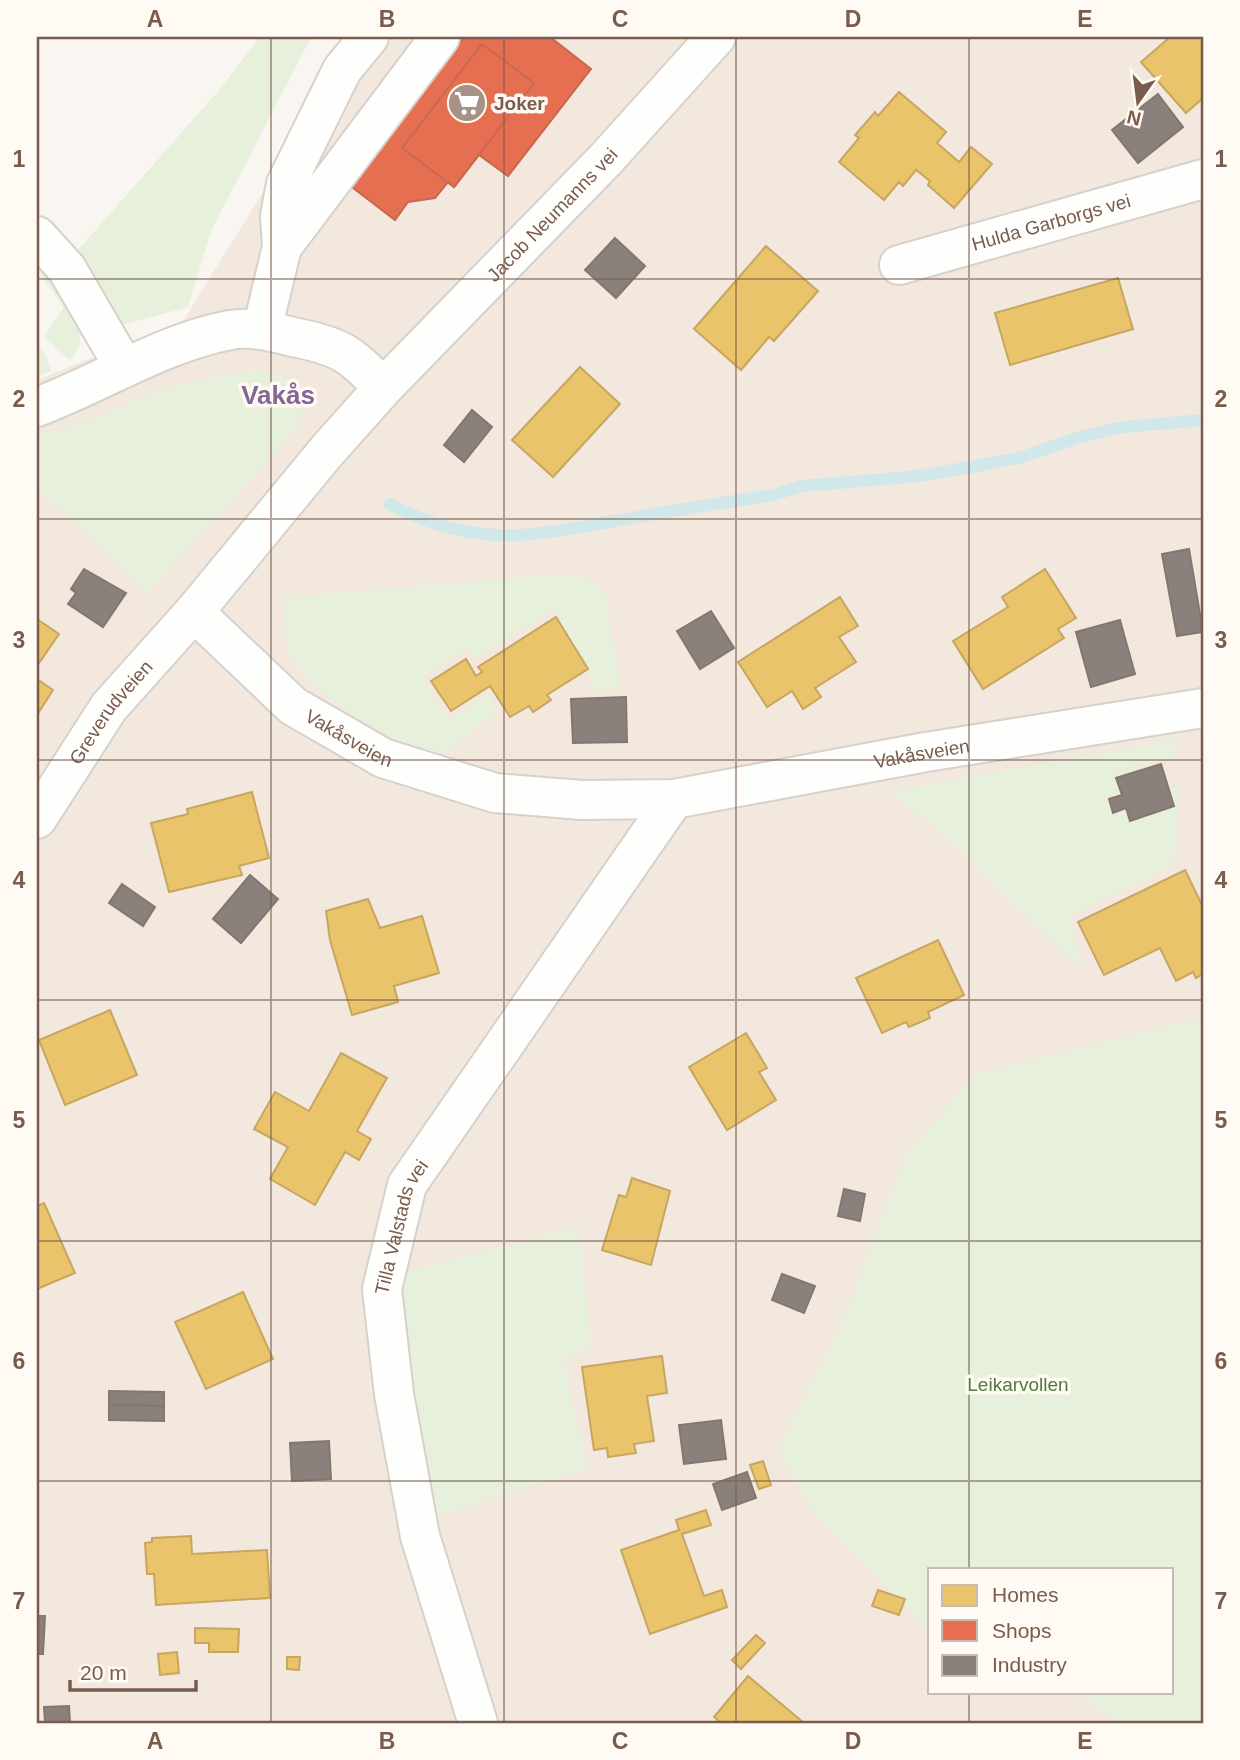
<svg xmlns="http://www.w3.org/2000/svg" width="1240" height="1760" viewBox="0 0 1240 1760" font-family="Arial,sans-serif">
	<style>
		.residential { fill: #f2e8de; fill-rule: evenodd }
		.green { fill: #e7f0db }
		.homes { fill: #e9c46a; stroke: #c8a561; stroke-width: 2 }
		.shops { fill: #e76f51; stroke: #c66950; stroke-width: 2 }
		.industry { fill: #8a817c; stroke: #85766e; stroke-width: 2 }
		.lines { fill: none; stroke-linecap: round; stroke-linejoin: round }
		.stream { stroke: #d0e8ea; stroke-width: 12 }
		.minor-casing { stroke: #d7d1cb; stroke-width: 42 }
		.minor { stroke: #fefefd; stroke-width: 38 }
		.grid { fill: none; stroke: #7a5c4d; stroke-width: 2; stroke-opacity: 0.55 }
		.labels { text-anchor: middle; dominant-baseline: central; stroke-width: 7; stroke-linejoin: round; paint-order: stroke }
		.poi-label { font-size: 19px; font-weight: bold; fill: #7a5c4d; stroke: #fffaf3; text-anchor: start }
		.street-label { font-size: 19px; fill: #7a5c4d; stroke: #fffaf3 }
		.park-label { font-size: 19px; fill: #537a41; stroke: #fffaf3 }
		.district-label { font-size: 26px; font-weight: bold; fill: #846695; stroke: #fffaf3 }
		.neatline { fill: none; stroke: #7a5c4d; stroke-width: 2.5 }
		.grid-label { font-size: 23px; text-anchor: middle; font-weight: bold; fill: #7a5c4d }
	</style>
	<rect width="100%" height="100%" fill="#f9f5f0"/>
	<!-- residential -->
	<path class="residential" d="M359,37H1203V1723H37V380L183,321ZM930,1569H1172V1692H930Z"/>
	<!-- green -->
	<g class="green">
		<polygon points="260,37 311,37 211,231 188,307 126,324 117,323 87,294 97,278 78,250 220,89"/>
		<path d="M43,272C61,295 98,332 70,360L44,337L64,307L40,275Z"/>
		<polygon points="38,346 45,354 51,371 37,377"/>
		<path d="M250,370C291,373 315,388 294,432L146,594L108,554L37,488V436L81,423L170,387Z"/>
		<path d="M552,575L589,578L606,596L620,689L598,691L554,609L473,659L467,647L421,678L449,720L488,695L496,711C484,720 458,746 445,750C410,761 322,696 299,669C284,652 284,619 282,598Z"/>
		<polygon points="1175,739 1173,759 1133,765 1139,794 1177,787 1178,851 1169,868 1071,915 1082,971 944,834 889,792"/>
		<polygon points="1203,1018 1203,1723 1120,1723 1107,1716 1081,1692 1172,1692 1172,1569 930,1569 930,1629 927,1628 812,1510 778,1449 842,1322 905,1156 975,1075"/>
		<polygon points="580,1226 591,1347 563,1359 587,1468 438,1516 397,1297 402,1273"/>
	</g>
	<!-- homes -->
	<g class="homes">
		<polygon points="1170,37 1203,37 1203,98 1186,113 1141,62"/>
		<polygon points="899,92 946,132 937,143 959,162 971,147 992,164 954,208 928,185 930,181 916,170 903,186 899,182 884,200 839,162 859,138 855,135 875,112 878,116"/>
		<polygon points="766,246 818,291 774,341 769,337 741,370 694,329"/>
		<polygon points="1118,278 1133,329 1010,365 995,313"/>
		<polygon points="580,367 620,404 553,477 512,440"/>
		<polygon points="1045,569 1076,618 1058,629 1064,638 983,689 953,641 1008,607 1002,597"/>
		<polygon points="840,597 858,626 839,637 856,662 815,688 821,697 803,709 792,691 767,707 738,662"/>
		<polygon points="556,617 588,669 547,695 551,700 533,712 529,706 510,717 490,686 451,711 431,681 466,659 476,676 482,672 478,667"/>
		<polygon points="37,619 59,634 37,666"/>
		<polygon points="37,679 53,690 37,715"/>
		<polygon points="252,792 269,858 239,866 242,875 169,892 151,823 188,814 187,809"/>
		<polygon points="1185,870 1203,907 1203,974 1196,978 1193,972 1176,981 1160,948 1104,975 1078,922"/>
		<polygon points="368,899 380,928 422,916 439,973 394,986 398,1002 352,1015 330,940 326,911"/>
		<polygon points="938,940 964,995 928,1012 930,1018 909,1027 906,1022 882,1033 856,978"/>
		<polygon points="110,1010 137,1075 65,1105 39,1040"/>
		<polygon points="746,1033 767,1068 759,1072 776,1100 727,1130 689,1067"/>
		<polygon points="341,1053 387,1078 357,1131 371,1139 359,1160 345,1152 315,1205 270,1179 288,1147 254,1129 275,1092 309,1111"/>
		<polygon points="632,1178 670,1191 651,1265 602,1250 619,1195 626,1197"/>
		<polygon points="44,1203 75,1273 37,1289 37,1206"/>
		<polygon points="243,1292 273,1359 206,1389 175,1322"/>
		<polygon points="662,1356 667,1393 647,1396 654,1441 634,1444 636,1453 608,1457 607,1448 594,1450 582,1367"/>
		<polygon points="763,1461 771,1485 759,1489 750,1465"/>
		<polygon points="706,1510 711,1525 682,1534 704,1596 722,1590 727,1607 650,1634 621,1550 679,1530 676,1520"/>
		<polygon points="191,1536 192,1554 267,1550 270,1598 156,1605 154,1574 147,1574 145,1543 152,1542 152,1538"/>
		<polygon points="878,1590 905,1599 899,1615 872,1606"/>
		<polygon points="195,1628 239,1629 238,1652 209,1652 209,1643 195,1643"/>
		<polygon points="756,1635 765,1643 741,1669 732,1660"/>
		<polygon points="177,1652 179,1673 160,1675 158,1654"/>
		<polygon points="287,1657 300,1657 299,1670 287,1669"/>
		<polygon points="748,1676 804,1723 721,1723 714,1717"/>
	</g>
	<!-- shops -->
	<g class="shops">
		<polygon points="464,37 550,37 591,69 508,176 479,155 454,187 448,182 435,198 408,202 395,220 348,184"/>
		<polygon points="482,44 534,83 454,187 402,148"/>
	</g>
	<!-- industry -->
	<g class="industry">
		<polygon points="1158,94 1183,127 1138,163 1112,130"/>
		<polygon points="615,238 645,266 616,298 585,270"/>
		<polygon points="472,410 492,427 464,462 444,445"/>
		<polygon points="1189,549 1203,632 1177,636 1162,554"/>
		<polygon points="84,569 126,593 103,627 68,604 76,593 71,589"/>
		<polygon points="711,611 734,648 700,669 677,631"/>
		<polygon points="1120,620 1135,674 1091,687 1076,632"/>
		<polygon points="626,697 627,742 573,743 571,699"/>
		<polygon points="1161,764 1174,806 1130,821 1126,808 1113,813 1109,799 1122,795 1116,778"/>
		<polygon points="250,875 278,899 241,943 213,919"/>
		<polygon points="122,884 155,907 143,926 109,903"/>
		<polygon points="844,1189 865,1194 860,1221 838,1216"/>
		<polygon points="782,1274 815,1286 804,1313 772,1300"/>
		<polygon points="109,1391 164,1392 164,1406 109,1405"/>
		<polygon points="109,1405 164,1406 164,1421 109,1420"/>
		<polygon points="721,1420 726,1459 684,1464 679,1425"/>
		<polygon points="329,1441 331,1479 292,1481 290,1443"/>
		<polygon points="747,1472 756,1498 722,1510 713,1484"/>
		<polygon points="37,1616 45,1616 43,1654 37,1654"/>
		<polygon points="69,1706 70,1723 45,1723 44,1707"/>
	</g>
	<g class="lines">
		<!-- stream -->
		<path class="stream" d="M390,504C417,519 444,528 475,533C520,540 570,529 614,521C667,512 720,503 773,495L802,486L911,477L977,466L1022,457L1080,437L1123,427L1203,420"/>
		<!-- minor casing -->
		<g class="minor-casing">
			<g id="minor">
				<polyline points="37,236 67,269 124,367"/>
				<polyline points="282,247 440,37"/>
				<path id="s1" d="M899,265L1203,179"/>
				<polyline points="262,330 282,247 280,216 286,184 342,70 369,37"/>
				<path d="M37,407C101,383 162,343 230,330C251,326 273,332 293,337C339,346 351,353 383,388"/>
				<path id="s2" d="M194,612L293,706L383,758L495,793L582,800L674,799L926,752L1203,708"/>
				<path id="s3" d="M37,819L109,707L194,612L326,452L383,388L606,159L716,37"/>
				<path id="s4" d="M478,1723L420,1536L394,1394L382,1289L407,1185L674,799"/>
			</g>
		</g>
		<!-- minor -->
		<use href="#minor" class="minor"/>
	</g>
	<!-- grid -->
	<path class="grid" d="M271,37V1723M504,37V1723M736,37V1723M969,37V1569M37,279H1203M37,519H1203M37,760H1203M37,1000H1203M37,1241H1203M37,1481H1203M969,1692V1723"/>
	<!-- icons -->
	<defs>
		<g id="supermarket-disc" transform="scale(2.0125)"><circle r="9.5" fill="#a69286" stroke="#fffaf3"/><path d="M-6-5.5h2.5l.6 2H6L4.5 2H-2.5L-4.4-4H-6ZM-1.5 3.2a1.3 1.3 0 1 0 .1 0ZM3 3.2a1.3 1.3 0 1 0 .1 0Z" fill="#fff"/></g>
	</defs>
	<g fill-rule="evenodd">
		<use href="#supermarket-disc" x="467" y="103"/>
	</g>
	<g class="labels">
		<!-- poi labels -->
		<g class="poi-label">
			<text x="494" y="103">Joker</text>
		</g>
		<!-- street labels -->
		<g class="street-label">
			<text stroke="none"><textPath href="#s3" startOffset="796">Jacob Neumanns vei</textPath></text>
			<text stroke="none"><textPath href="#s1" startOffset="158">Hulda Garborgs vei</textPath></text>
			<text stroke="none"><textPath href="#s3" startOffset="130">Greverudveien</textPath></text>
			<text stroke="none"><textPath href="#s2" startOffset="201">Vakåsveien</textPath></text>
			<text stroke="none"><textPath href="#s2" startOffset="789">Vakåsveien</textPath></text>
			<text stroke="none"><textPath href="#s4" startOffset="511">Tilla Valstads vei</textPath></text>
		</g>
		<!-- park labels -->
		<g class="park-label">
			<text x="1018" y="1384">Leikarvollen</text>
		</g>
		<!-- district labels -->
		<g class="district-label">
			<text x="278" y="395">Vakås</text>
		</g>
	</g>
	<!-- border -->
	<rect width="1240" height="1760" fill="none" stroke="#fffaf3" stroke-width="77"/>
	<!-- legend -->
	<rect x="928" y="1568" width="245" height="126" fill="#fffaf3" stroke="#cabbb1" stroke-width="2"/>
	<rect x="942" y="1585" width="35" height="21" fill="#e9c46a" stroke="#cabbb1" stroke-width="2"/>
	<text x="992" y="1602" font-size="21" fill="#7a5c4d">Homes</text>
	<rect x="942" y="1620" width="35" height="21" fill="#e76f51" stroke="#cabbb1" stroke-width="2"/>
	<text x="992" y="1638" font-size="21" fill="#7a5c4d">Shops</text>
	<rect x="942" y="1655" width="35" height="21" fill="#8a817c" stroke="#cabbb1" stroke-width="2"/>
	<text x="992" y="1672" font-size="21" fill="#7a5c4d">Industry</text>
	<!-- north arrow -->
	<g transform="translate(1138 102) rotate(194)" stroke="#fffaf3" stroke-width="5" paint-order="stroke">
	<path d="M0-5L12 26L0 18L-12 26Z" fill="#7a5c4d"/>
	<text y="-10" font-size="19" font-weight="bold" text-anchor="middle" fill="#7a5c4d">N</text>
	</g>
	<!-- scale -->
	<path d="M70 1680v10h126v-10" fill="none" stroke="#7a5c4d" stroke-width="3.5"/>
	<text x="80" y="1680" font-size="21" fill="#7a5c4d" stroke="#fffaf3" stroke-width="5" paint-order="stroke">20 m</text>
	<rect x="38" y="38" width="1164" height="1684" class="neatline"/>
	<g class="grid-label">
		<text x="155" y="27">A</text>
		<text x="387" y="27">B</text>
		<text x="620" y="27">C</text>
		<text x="853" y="27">D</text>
		<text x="1085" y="27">E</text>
		<text x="19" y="167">1</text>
		<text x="1221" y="167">1</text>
		<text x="19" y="407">2</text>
		<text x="1221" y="407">2</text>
		<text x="19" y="648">3</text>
		<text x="1221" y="648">3</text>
		<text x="19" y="888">4</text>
		<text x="1221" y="888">4</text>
		<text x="19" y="1128">5</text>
		<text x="1221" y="1128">5</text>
		<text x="19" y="1369">6</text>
		<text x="1221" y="1369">6</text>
		<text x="19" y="1609">7</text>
		<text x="1221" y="1609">7</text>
		<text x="155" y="1749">A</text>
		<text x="387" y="1749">B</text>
		<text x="620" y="1749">C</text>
		<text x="853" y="1749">D</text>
		<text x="1085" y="1749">E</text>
	</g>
</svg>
